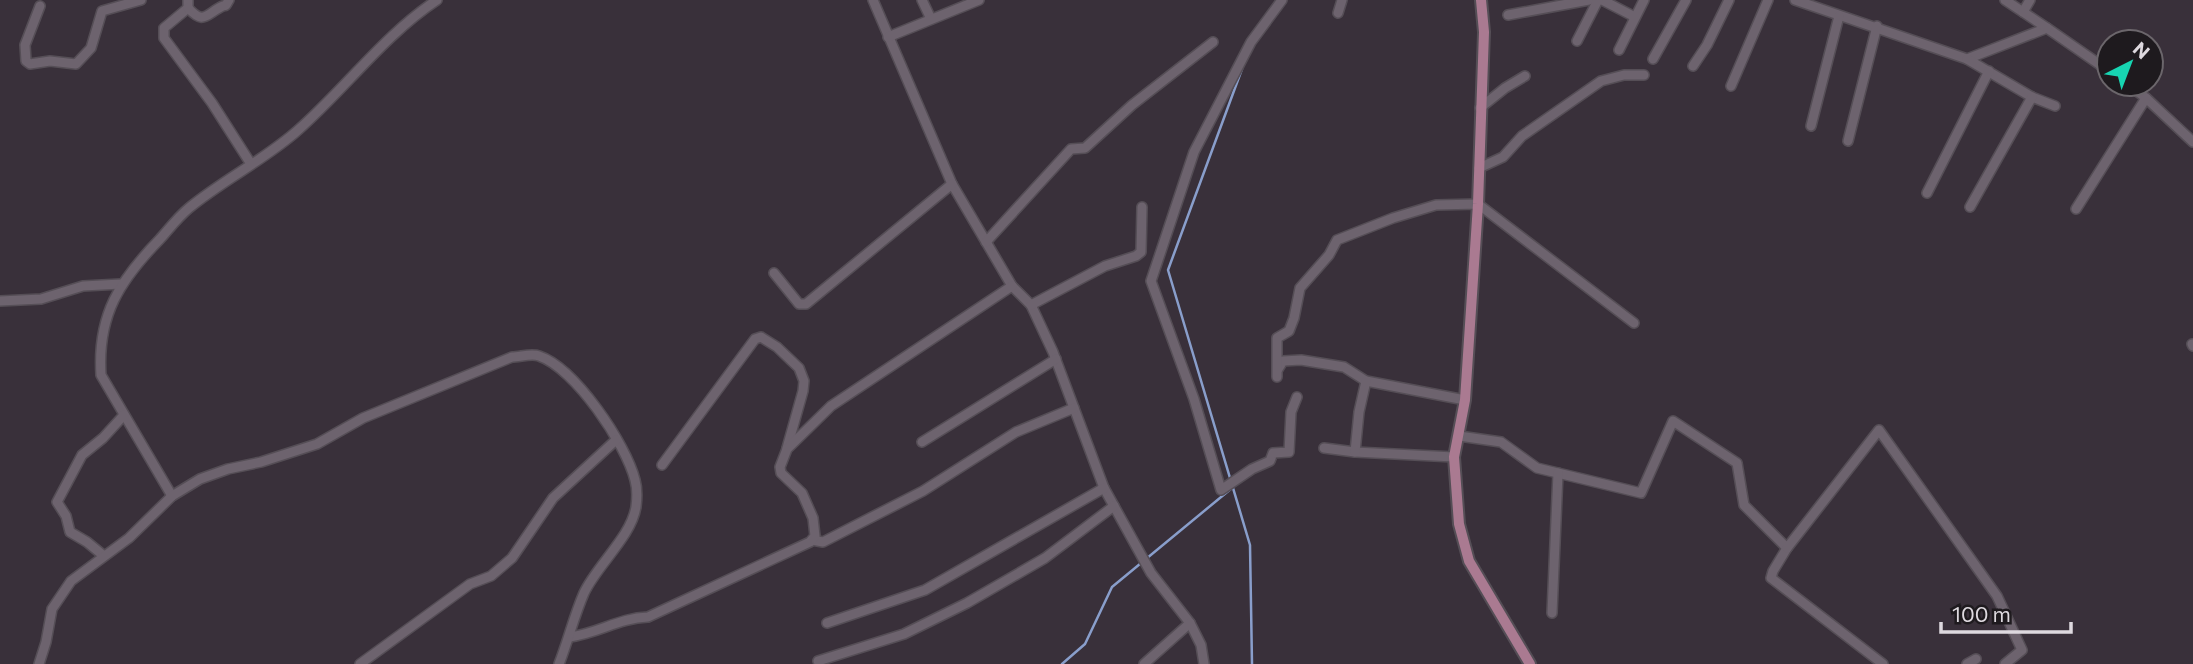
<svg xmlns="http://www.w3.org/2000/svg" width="2193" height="664" viewBox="0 0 2193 664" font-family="Commissioner,sans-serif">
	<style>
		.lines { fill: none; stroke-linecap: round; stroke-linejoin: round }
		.stream { stroke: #899ecb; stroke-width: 2.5 }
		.minor-casing { stroke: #554e56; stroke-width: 12 }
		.major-casing { stroke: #554e56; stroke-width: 14 }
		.minor { stroke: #6d636e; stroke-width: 9 }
		.major { stroke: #aa7a91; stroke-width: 10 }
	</style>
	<rect width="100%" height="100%" fill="#39303a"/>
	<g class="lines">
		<!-- stream -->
		<g class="stream">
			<polyline points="1242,69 1168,270 1250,545 1252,664"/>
			<polyline points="1062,664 1085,644 1112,587 1232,488"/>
		</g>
		<!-- minor casing -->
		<g class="minor-casing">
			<g id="minor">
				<polyline points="188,0 188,8 164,28 164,38 212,103 251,164"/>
				<polyline points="873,0 952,184 1012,286 1031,305 1053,352 1104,488 1151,573 1190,623 1201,645 1204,664"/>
				<polyline points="922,0 931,19"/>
				<polyline points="1282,0 1251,42 1194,152 1151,281 1194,399 1221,490 1252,469 1270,461 1273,453 1289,452 1291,412 1297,397"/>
				<polyline points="1602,0 1635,17"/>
				<polyline points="1795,0 1967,59 2047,28 2109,71"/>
				<polyline points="2005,0 2023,12"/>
				<polyline points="2030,0 2023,12 2047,28"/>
				<polyline points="40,6 25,45 26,61 30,64 50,61 76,64 91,48 102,11 141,0"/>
				<path d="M188,8C203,24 205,16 219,8C229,2 223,10 229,0"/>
				<polyline points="1338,13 1342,0"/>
				<polyline points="1508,15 1589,0"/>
				<polyline points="888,37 979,0"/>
				<polyline points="1577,41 1598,0"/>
				<polyline points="1619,50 1644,0"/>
				<polyline points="1653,59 1686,0"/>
				<polyline points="1967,59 2032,97 2055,106"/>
				<polyline points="1693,66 1707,45 1729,0"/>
				<polyline points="2127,84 2146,98 2193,142"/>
				<polyline points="1731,86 1768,0"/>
				<polyline points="1480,108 1505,88 1525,76"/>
				<polyline points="1811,126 1839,16"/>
				<polyline points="1848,141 1877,26"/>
				<polyline points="1479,168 1503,157 1522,136 1601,81 1624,75 1644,75"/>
				<polyline points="1927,193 1989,71"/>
				<polyline points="1970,207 2032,97"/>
				<polyline points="2076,209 2146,98"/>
				<polyline points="986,242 1071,149 1085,148 1132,105 1213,42"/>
				<polyline points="774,273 799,304 806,304 952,184"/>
				<polyline points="0,301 41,299 83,286 121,284"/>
				<polyline points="1031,305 1105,266 1136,256 1141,252 1142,207"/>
				<polyline points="2192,344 2193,346"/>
				<polyline points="1278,369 1283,361 1301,360 1344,367 1366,381 1465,400"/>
				<polyline points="1277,377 1277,338 1289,331 1294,318 1300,288 1329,255 1337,240 1393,218 1436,205 1478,204 1634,323"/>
				<polyline points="1459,436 1501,442 1537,468 1641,493 1673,421 1737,463 1744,505 1787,548 1773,571 1771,578 1883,664"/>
				<polyline points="922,442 1056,359"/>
				<polyline points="1324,448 1355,452 1454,457"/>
				<polyline points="1355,452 1359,412 1366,381"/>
				<polyline points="662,465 755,339 761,337 777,347 799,368 804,381 803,391 787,448"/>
				<path d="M172,496L101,375C97,315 120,280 160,239C169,229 178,217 189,208C223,180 264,160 297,131C345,89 384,35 437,0"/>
				<polyline points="812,540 823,542 923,491 1016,432 1074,408"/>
				<polyline points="1787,548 1879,430 1997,596 2022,650 2005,664"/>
				<polyline points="104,556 87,542 70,532 66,516 57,502 82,455 103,438 124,415"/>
				<polyline points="1552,613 1558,473"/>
				<polyline points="827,623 925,590 1104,488"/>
				<path d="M570,637C599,633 619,618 648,617L810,542L815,536L813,518L802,493L781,473L780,467L787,449L831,406L1012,286"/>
				<polyline points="818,661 904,634 967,603 1045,558 1114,506"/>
				<path d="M39,664L46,642L52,609L71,581L129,538L172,496L200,479L228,469L261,462L317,444L363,418L512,357C520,357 532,353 539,356C575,368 626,444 635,480C637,487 637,499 636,507C631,537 597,565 584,593C574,616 568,641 559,664"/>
				<polyline points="360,664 470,584 491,576 512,558 553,498 616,440"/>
				<polyline points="1144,664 1190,623"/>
				<polyline points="1967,664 1976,659"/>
			</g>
		</g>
		<!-- major casing -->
		<g class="major-casing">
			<polyline id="major" points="1481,0 1484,32 1478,204 1465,400 1454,457 1459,524 1469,561 1530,664"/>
		</g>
		<!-- minor -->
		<use href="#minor" class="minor"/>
		<!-- major -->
		<use href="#major" class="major"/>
	</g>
	<!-- north arrow -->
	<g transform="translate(2130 63) rotate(42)"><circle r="33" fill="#1e1a1e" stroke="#6b666b" stroke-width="2"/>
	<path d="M0-5L12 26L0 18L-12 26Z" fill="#17d5b2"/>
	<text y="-10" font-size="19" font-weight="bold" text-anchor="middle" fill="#ded9df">N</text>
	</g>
	<!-- scale -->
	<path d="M1941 622v10h130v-10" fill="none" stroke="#ded9df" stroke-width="3.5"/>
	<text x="1952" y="622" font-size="21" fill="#ded9df" stroke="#1e1a1e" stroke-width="5" paint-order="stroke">100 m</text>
</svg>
